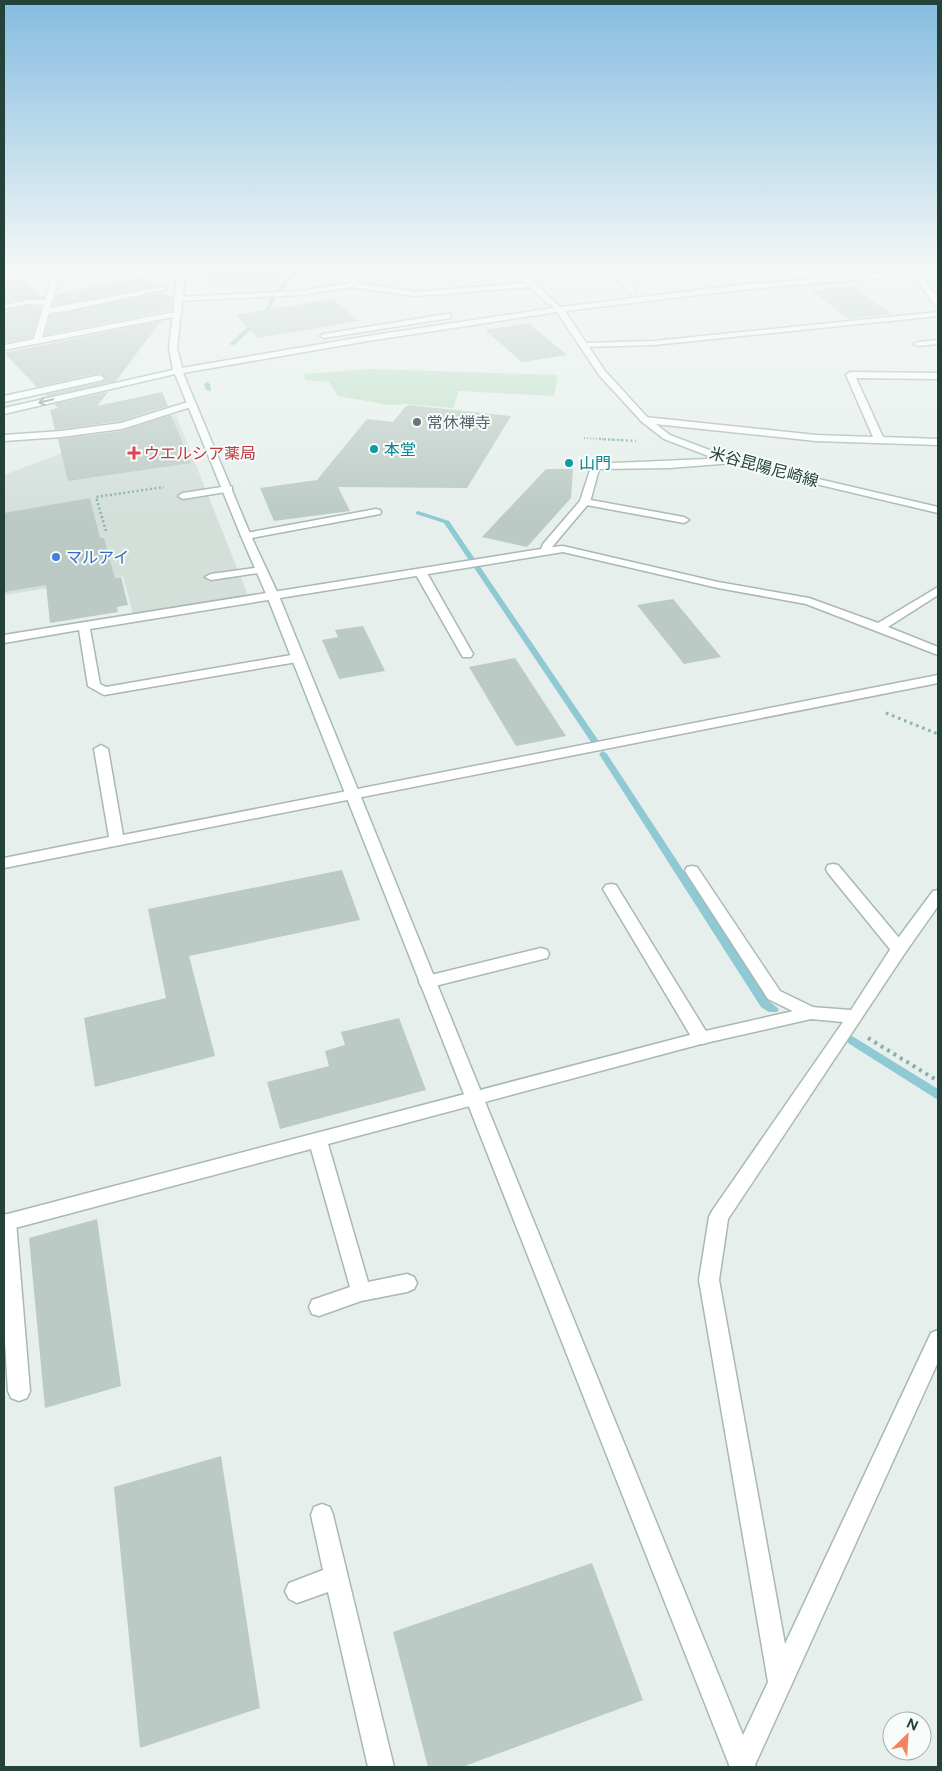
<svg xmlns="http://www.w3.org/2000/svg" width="942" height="1771" viewBox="0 0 942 1771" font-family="Figtree,'Noto Sans JP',sans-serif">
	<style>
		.built { fill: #d4dfda }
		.green { fill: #bfe0c8 }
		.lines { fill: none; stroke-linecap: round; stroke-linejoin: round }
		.stream { fill: #8ec9d4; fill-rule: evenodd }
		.building { fill: #bbcac4 }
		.lane-casing { stroke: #a8b8b2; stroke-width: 3 }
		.street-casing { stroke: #a8b8b2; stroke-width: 3 }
		.secondary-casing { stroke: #a4bbb3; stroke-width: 3 }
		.path-far3 { stroke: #86b3a5; stroke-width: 2; stroke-dasharray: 1 2; stroke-linecap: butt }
		.path-far2 { stroke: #86b3a5; stroke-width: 2.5; stroke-dasharray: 2 2.5; stroke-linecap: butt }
		.path-far1 { stroke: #86b3a5; stroke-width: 3; stroke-dasharray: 2.5 4; stroke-linecap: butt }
		.path { stroke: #86b3a5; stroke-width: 4; stroke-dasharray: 3 4.5; stroke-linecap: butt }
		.lane { fill: #fff; fill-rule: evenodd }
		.street { fill: #fff; fill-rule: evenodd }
		.secondary { fill: #fff; fill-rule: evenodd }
		.oneway { stroke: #92a09c }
		.worship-dot { fill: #6b7280; stroke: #f7fbf9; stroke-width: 2 }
		.culture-dot { fill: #0f9aa8; stroke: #f7fbf9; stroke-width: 2 }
		.health-dot { fill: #e0444e; stroke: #f7fbf9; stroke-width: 2 }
		.shop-dot { fill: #3f7fe0; stroke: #f7fbf9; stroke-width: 2 }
		.labels { text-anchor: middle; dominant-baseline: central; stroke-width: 4; stroke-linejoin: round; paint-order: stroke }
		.far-worship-label { font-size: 16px; fill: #5b616d; stroke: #f7fbf9; text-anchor: start }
		.far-culture-label { font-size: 16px; fill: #0d838f; stroke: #f7fbf9; text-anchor: start }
		.far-health-label { font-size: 16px; fill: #be3a42; stroke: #f7fbf9; text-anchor: start }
		.far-street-label { font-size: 16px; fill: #24423a; stroke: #f7fbf9 }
		.far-shop-label { font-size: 16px; fill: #366cbe; stroke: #f7fbf9; text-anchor: start }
	</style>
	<rect width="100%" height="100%" fill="#e6efeb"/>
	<!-- built -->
	<polygon class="built" points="176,415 247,593 242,596 133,614 123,576 4,595 4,475 115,433 167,416"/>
	<!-- green -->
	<g class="green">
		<polygon points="207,269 291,269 275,283 207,285"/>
		<polygon points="369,369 558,375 554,396 459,391 453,408 407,404 389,405 338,396 329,382 305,380 304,374"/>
	</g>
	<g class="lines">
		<!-- stream -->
		<g class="stream">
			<polygon points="295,269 300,269 280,293 276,293 276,291"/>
			<polygon points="271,297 276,298 268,314 234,345 230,345 230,343 264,312"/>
			<polygon points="207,382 210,384 211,391 206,390 204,384"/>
			<polygon points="418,511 449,521 598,740 597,742 591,742 444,523 416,514 416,512"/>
			<polygon points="603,751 607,754 769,1001 779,1009 777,1012 769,1012 761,1007 599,754"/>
			<polygon points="852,1036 938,1089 938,1100 848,1043 846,1040 848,1037"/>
		</g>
	</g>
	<!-- building -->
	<g class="building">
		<polygon points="143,277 156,286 53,306 56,294"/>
		<polygon points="21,278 42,297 44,296 44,298 28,298 4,303 4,281"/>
		<polygon points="852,286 891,314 849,319 811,290"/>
		<polygon points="164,292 172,298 172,307 168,311 45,335 50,315"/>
		<polygon points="333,299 359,321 258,338 236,315"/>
		<polygon points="28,306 42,307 32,338 4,343 4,311"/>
		<polygon points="161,321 116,381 46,397 45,395 103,382 106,378 100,373 37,387 4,353"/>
		<polygon points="528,323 567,355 522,362 485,330"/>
		<polygon points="108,392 97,406 162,392 168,406 121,421 55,430 50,410 58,408 54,404"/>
		<polygon points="409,405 511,416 467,488 338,487 350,511 274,521 260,488 317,480 367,419 393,422 405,407"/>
		<polygon points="171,415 191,463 68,481 58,439 122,431"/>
		<polygon points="546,469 573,469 571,498 527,547 482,537"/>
		<polygon points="90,498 100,538 104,538 115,578 121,577 128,605 117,607 118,612 50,623 46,585 4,592 4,513"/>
		<polygon points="673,599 721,657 684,664 637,605"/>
		<polygon points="363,626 385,671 339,679 322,640 338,637 335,630"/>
		<polygon points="515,658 566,736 516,746 469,667"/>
		<polygon points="342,870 360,920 189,956 215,1056 95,1087 84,1018 166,998 148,909"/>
		<polygon points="399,1018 426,1090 280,1129 267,1082 329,1066 325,1051 345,1045 341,1032"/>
		<polygon points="97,1219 121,1386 45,1408 29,1238"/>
		<polygon points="221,1456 260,1708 140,1748 114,1487"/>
		<polygon points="592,1563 643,1700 462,1767 428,1767 393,1632"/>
	</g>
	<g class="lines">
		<!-- lane casing -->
		<g class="lane-casing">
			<g id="lane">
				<polygon points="54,269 62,269 50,308 163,287 167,289 66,311 49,313 41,341 34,343 33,341 44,305 28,304 4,309 4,305 28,300 45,300"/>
				<polygon points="938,340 938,344 918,346 914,344 918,342"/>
				<polygon points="228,486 232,487 232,491 183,499 178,496 183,493"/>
				<polygon points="585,499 684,517 689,520 684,523 581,504 580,502"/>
				<polygon points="376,509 380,510 381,512 380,514 246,539 241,536 246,533"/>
				<polygon points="261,567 265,568 267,570 265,572 211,580 205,577 211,574"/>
				<polygon points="421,570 427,573 473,654 471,657 463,657 461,654 415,573"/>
				<polygon points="833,864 838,865 905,945 907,949 905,953 899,955 893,953 828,873 826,869 828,865"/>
				<polygon points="692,866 697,867 780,991 817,1009 819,1013 817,1017 811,1019 805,1017 768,999 685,871 687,867"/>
				<polygon points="611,884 616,885 707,1033 709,1038 707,1043 701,1044 695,1043 603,889 606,885"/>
				<polygon points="4,1214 13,1216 16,1222 30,1391 27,1398 19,1401 11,1398 8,1391 4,1326"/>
			</g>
		</g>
		<!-- street casing -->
		<g class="street-casing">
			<g id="street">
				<polygon points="358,269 366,269 356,283 416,292 525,283 510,269 519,269 555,302 548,304 530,287 416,296 351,287 300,295 177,301 173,299 177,297 300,291 349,283"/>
				<polygon points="611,269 619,269 636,291 635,293 629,293"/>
				<polygon points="761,269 769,269 767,271 771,277 770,279 764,279 759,271"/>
				<polygon points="912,271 918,271 938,298 938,305 935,305 911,273"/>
				<polygon points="175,312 179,314 178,316 4,350 4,345"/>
				<polygon points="938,312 938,316 654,345 583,347 579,345 583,343 654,341"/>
				<polygon points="850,372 938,373 938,379 856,378 883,437 938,439 938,445 816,441 645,423 640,420 645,417 816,435 873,437 846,375"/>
				<polygon points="191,401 196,404 194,406 122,429 61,437 4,441 4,435 61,431 121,423"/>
				<polygon points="730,458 733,459 733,463 669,468 599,469 590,502 552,547 563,546 718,582 809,598 878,623 938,587 938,595 888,627 938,647 938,655 806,604 718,588 563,552 90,629 100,684 106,687 297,654 303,658 297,662 104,695 88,686 79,630 4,643 4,635 541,549 543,544 580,501 592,464"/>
				<polygon points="938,675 938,683 4,868 4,858 109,837 94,749 101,745 108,749 123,835"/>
				<polygon points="938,890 938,906 905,953 728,1219 719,1280 785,1644 931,1333 938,1330 938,1362 754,1767 730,1767 729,1765 768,1682 699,1280 709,1217 712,1211 843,1022 811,1019 701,1044 328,1144 368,1282 407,1274 414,1277 417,1283 414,1289 407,1292 361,1301 319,1316 312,1314 309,1307 312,1300 350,1287 311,1149 4,1231 4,1215 701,1032 811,1007 851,1010 893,945 933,891"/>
				<polygon points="541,948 547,950 549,954 547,958 427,988 421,986 419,982 421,978 427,976"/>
				<polygon points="322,1504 330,1507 333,1515 394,1767 368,1767 328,1592 297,1603 289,1599 285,1591 289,1583 323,1570 311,1515 314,1507"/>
			</g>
		</g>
		<!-- secondary casing -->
		<g class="secondary-casing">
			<g id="secondary">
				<polygon points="178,269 186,269 177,348 182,368 368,336 554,308 550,304 554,302 561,307 748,284 938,269 938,273 748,289 565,311 605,371 648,418 670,435 733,459 938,507 938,513 727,463 664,439 642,422 599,375 557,312 368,341 183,373 251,536 279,596 756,1767 730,1767 267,596 241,536 175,374 4,414 4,408 173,370 169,348"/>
				<polygon points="447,314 450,314 450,318 324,338 320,336 324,334"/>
				<polygon points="100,375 104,378 103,380 4,402 4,396"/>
			</g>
		</g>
		<!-- path-far3 -->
		<polyline class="path-far3" points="584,438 621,440"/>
		<!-- path-far2 -->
		<g class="path-far2">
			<polyline points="599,439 636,441"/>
			<polyline points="106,531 96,497 164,487"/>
		</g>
		<!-- path-far1 -->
		<polyline class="path-far1" points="886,713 938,734"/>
		<!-- path -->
		<polyline class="path" points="868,1038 938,1081"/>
		<!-- lane -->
		<use href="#lane" class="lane"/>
		<!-- street -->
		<use href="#street" class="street"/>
		<!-- secondary -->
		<use href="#secondary" class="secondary"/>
	</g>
	<!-- one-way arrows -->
	<defs><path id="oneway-shaft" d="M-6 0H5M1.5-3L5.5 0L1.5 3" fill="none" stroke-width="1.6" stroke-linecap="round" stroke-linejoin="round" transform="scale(1.25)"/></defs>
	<use class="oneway" href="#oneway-shaft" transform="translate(46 401) rotate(167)"/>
	<!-- sky -->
	<linearGradient id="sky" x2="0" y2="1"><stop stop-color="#84bce0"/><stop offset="0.52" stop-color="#f4f8f6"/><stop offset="1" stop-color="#f4f8f6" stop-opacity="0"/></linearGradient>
	<rect width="942" height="517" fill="url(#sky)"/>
	<!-- markers -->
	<circle class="worship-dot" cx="417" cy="422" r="5"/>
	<g class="culture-dot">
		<circle cx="374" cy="449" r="5"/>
		<circle cx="569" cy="463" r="5"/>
	</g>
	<path class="health-dot" d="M131.5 445.5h5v5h5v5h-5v5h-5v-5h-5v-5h5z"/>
	<circle class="shop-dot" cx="56" cy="557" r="5"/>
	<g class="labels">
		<!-- far-worship labels -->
		<g class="far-worship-label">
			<text x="427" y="422">常休禅寺</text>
		</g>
		<!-- far-culture labels -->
		<g class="far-culture-label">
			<text x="384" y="449">本堂</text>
			<text x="579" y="463">山門</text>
		</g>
		<!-- far-health labels -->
		<g class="far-health-label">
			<text x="144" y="453">ウエルシア薬局</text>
		</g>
		<!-- far-street labels -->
		<g class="far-street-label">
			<text transform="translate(764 467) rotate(15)">米谷昆陽尼崎線</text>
		</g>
		<!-- far-shop labels -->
		<g class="far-shop-label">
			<text x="66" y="557">マルアイ</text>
		</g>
	</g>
	<!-- border -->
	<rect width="942" height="1771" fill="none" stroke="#24423a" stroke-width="10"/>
	<!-- north arrow -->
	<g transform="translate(907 1736) rotate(25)"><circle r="24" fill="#f7fbf9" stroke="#a3b1ad"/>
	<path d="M0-4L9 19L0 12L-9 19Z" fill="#f4845f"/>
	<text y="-8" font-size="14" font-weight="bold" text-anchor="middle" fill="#24423a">N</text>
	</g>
</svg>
